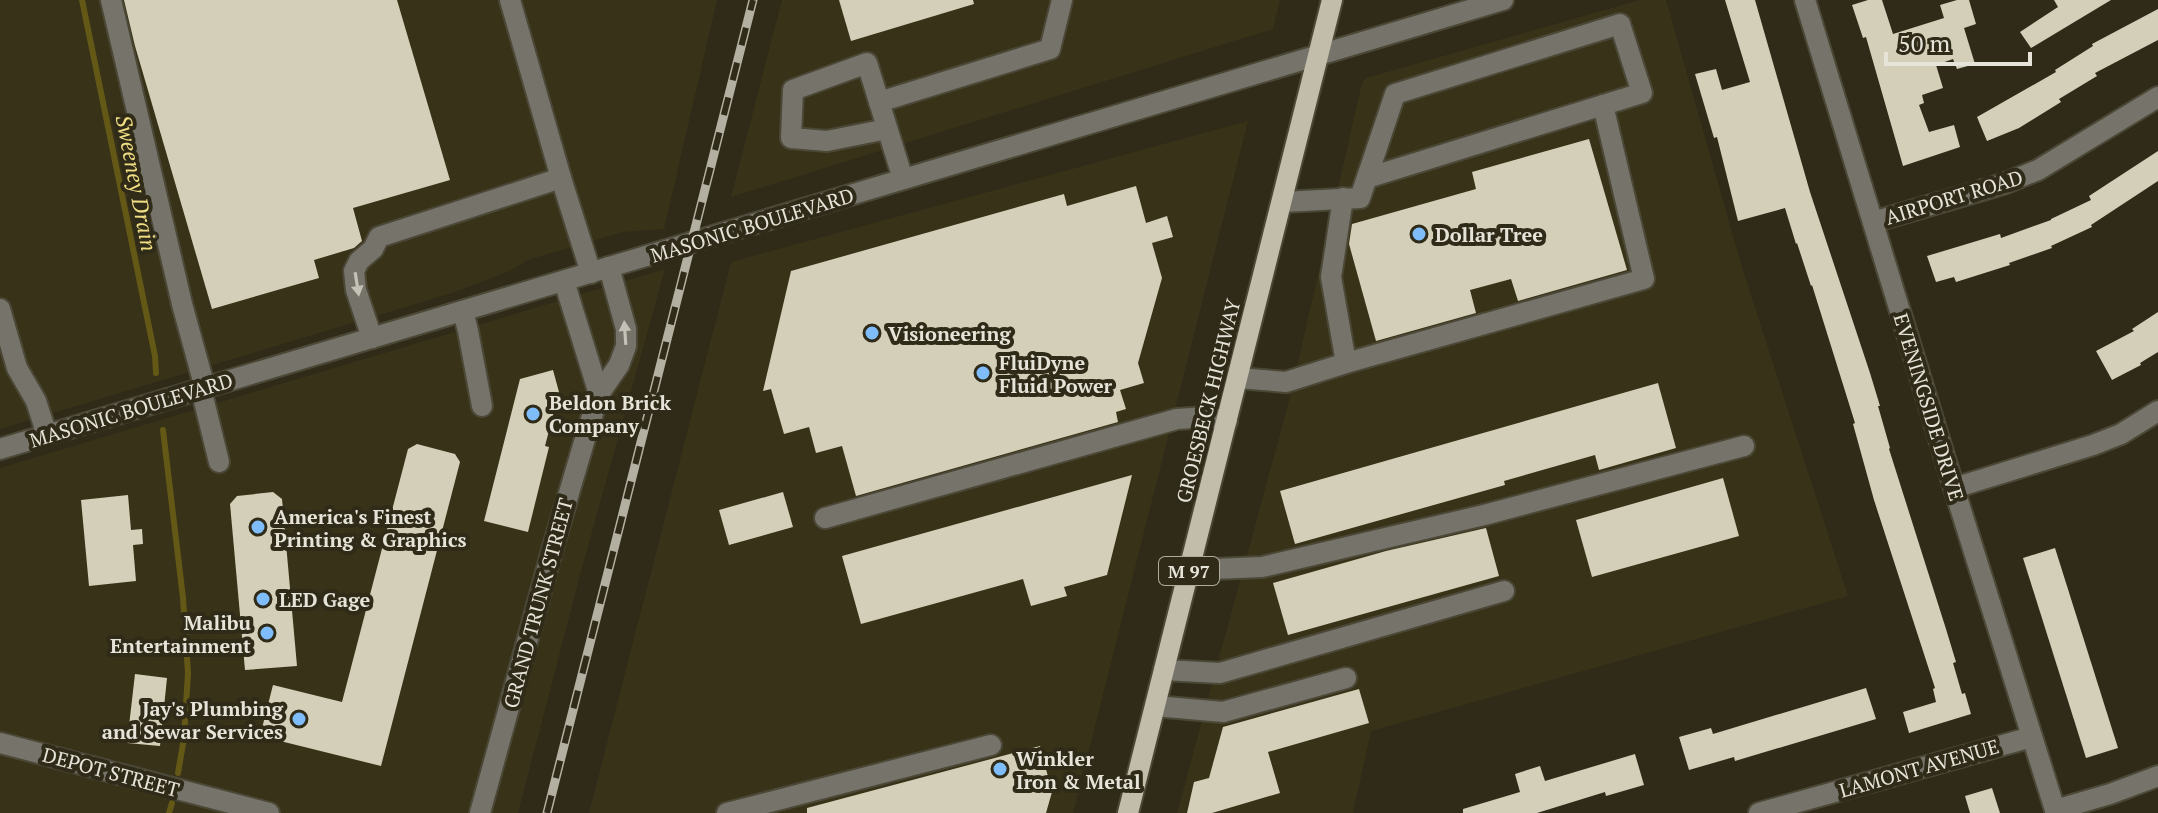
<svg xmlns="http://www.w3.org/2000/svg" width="2158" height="813" viewBox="0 0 2158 813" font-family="'PT Serif',serif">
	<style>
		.built { fill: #383218 }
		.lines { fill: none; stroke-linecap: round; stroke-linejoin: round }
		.stream { stroke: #645817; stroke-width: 6 }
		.building { fill: #d4cfb8 }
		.minor-casing { stroke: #4c4837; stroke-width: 24 }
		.major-casing { stroke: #4c4837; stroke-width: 24 }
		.minor { stroke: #76746a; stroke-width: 20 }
		.major { stroke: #c1bdaa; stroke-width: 20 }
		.rail-casing { stroke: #b3b0a2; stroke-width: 9 }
		.rail { stroke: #2f2b18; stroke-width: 6; stroke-dasharray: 18; stroke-linecap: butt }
		.oneway { fill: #c4c2b7 }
		.poi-dot { fill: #7ebdf9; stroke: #2f2b18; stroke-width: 3 }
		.labels { text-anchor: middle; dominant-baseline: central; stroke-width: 8; stroke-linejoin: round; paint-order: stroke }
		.shield { fill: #2f2b18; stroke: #afac9e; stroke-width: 2 }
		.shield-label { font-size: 18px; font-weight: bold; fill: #e6e3d8 }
		.street-label { font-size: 20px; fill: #e6e3d8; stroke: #2f2b18 }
		.poi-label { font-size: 20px; font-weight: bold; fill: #e6e3d8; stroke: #2f2b18; text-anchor: start }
		.water-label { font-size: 22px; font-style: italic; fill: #f1de84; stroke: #2f2b18 }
	</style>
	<rect width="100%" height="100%" fill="#2f2b18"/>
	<!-- built -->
	<g class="built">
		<polygon points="0,0 717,0 664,229 624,232 612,235 528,260 510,271 452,293 0,429"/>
		<polygon points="782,0 1280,0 1273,29 731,197"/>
		<polygon points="1640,0 1666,0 1741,264 1848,596 1371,731 1353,813 1177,813 1290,397 1362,83 1366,78"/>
		<polygon points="1248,121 1073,813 589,813 731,262"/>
		<polygon points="665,269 582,568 518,813 0,813 0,468"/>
	</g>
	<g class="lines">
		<!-- stream -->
		<g class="stream">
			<polyline points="82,0 155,356 156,373"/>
			<polyline points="163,430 183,598 188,673 184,738 178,773"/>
			<polyline points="169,813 172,803"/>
		</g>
	</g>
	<!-- building -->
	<g class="building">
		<polygon points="124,0 397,0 450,180 353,208 362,241 354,248 314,260 319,278 212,309 135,46"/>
		<polygon points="839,0 973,0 974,4 851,41"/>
		<polygon points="1725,0 1755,0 1810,192 1870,373 1880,406 1878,406 1890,448 1889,449 1946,629 1956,662 1953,663 1962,694 1965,693 1971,714 1909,733 1903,712 1936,702 1933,689 1935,688 1874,500 1853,424 1855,423 1812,285 1811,286 1797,243 1796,244 1785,208 1738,221 1717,137 1714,138 1695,74 1716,69 1722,90 1750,82"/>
		<polygon points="1868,0 1882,0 1893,34 1944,18 1940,5 1957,0 1969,0 1976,24 1964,28 1975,64 1957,69 1953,59 1936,65 1943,88 1922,95 1924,103 1919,105 1929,132 1954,125 1960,147 1903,166 1866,37 1863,38 1852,5"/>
		<polygon points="2054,0 2111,0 2031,48 2020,32 2058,7"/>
		<polygon points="2158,9 2158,40 2095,73 2097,76 2059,99 2061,102 2019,128 1987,141 1977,117 2056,72 2055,70 2093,46 2092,44"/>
		<polygon points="1589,139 1627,270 1518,301 1511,279 1470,290 1476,313 1376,341 1349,244 1352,224 1476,189 1472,172"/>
		<polygon points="2158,151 2158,181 2091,225 2092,227 2051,246 2052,248 2009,263 2010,265 1956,282 1954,277 1936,282 1927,256 2000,234 2001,238 2051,220 2051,219 2091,200 2089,196"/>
		<polygon points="1136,186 1146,223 1167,216 1173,237 1152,243 1162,278 1138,363 1144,383 1120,390 1126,409 1116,412 1118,422 856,496 842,446 816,453 809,427 784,434 771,389 763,391 791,271 1064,194 1067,206"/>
		<polygon points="2158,312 2158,352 2140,363 2141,365 2112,380 2096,351 2134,331 2132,329"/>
		<polygon points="553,370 559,392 545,446 549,447 528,532 484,521 520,379"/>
		<polygon points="1658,383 1676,448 1599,470 1595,455 1504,481 1505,485 1295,544 1280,491"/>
		<polygon points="417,444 455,454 460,462 381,766 260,736 273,685 342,702 408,449"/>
		<polygon points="1132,475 1107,575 1064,587 1067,596 1031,606 1023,579 861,624 842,556"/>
		<polygon points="1723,478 1739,536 1592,577 1576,520"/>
		<polygon points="273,492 282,499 297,666 245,670 230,504 237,496"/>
		<polygon points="783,492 793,527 729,545 719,510"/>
		<polygon points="128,495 131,530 142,529 143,544 133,545 136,581 89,586 81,500"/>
		<polygon points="1486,528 1499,576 1288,635 1273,583 1386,551"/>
		<polygon points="2055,548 2118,748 2086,758 2023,558"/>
		<polygon points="135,674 167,678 160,746 127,743"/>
		<polygon points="1866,688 1876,719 1735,761 1734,757 1689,770 1679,737 1711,728 1713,734"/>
		<polygon points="1359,689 1369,723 1268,752 1280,793 1212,813 1187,813 1194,782 1209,778 1223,727"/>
		<polygon points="1040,746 1052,792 1046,813 807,813 807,808"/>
		<polygon points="1635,754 1644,785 1606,796 1605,792 1537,813 1463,813 1463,809 1520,792 1515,774 1540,766 1545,781"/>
		<polygon points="1992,788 2000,813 1970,813 1965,796"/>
	</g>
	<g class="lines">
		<!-- minor casing -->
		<g class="minor-casing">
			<g id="minor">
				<polyline points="111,0 182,304 205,388"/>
				<polyline points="510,0 561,178 591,273"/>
				<polyline points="1805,0 1954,488 2056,813"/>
				<polyline points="879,102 1050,49 1062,0"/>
				<polyline points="887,129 827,141 791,138 793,90 867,63 903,179"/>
				<polyline points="1283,202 1360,198 1395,94 1620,24 1642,93 1367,178"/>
				<polyline points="1873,222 2003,184 2038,170 2158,97"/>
				<polyline points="564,281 599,394"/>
				<polyline points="0,309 17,368 36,401 47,435"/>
				<polyline points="463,311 468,331 482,406"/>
				<polyline points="372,338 356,290 354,271 359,261 373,249 379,237 561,178"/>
				<polyline points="1346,363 1644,279 1603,105"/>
				<polyline points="1238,378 1286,382 1346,363 1331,277 1343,198"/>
				<polyline points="201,389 219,462"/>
				<polyline points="0,449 1503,0"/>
				<polyline points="1954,488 2093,445 2121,434 2158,411"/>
				<polyline points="825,518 1177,419 1208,417 1227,421"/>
				<polyline points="1189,570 1262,567 1484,515 1744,446"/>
				<polyline points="1164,670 1220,673 1504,591"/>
				<polyline points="1155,706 1223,712 1346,678"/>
				<polyline points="0,743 269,813"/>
				<polyline points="2055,810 2110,794 2158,776"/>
				<polyline points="480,813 553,547 587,432 599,394 619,365 626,346 626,329 609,267"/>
				<polyline points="727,813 991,745"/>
				<polyline points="1759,813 2032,737"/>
			</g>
		</g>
		<!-- major casing -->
		<g class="major-casing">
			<polyline id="major" points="1128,813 1332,0"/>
		</g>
		<!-- minor -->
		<use href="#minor" class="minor"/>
		<!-- major -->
		<use href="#major" class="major"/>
		<!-- rail casing -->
		<g class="rail-casing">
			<polyline id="rail" points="547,813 753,0"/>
		</g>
		<!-- rail -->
		<use href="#rail" class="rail"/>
	</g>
	<!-- one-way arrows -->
	<defs><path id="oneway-solid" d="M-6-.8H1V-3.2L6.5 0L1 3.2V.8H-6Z" transform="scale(2)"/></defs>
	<g class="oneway">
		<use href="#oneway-solid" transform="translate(357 284) rotate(81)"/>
		<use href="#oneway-solid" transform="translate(625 333) rotate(-94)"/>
	</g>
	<!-- markers -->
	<g class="poi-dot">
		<circle cx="1419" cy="234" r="8"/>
		<circle cx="872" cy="333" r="8"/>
		<circle cx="983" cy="373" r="8"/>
		<circle cx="533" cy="414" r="8"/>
		<circle cx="258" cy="527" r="8"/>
		<circle cx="263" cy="599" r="8"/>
		<circle cx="267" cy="633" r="8"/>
		<circle cx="299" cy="719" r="8"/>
		<circle cx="1000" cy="769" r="8"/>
	</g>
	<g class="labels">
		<!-- shield labels -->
		<rect class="shield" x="1159" y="557" width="60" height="28" rx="6"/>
		<g class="shield-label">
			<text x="1189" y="571">M 97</text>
		</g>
		<!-- street labels -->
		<g class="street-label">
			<text transform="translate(1954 197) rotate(-17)">AIRPORT ROAD</text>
			<text transform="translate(752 225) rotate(-17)">MASONIC BOULEVARD</text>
			<text transform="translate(1208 401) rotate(-76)">GROESBECK HIGHWAY</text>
			<text transform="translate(1929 407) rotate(73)">EVENINGSIDE DRIVE</text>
			<text transform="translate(131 410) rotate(-17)">MASONIC BOULEVARD</text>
			<text transform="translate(538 603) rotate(-75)">GRAND TRUNK STREET</text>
			<text transform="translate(1919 768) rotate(-16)">LAMONT AVENUE</text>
			<text transform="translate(111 772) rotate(15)">DEPOT STREET</text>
		</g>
		<!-- poi labels -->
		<g class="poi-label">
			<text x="1435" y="234">Dollar Tree</text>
			<text x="888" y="333">Visioneering</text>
			<text x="999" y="362">FluiDyne<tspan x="999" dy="23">Fluid Power</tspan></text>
			<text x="549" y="402">Beldon Brick<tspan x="549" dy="23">Company</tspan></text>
			<text x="274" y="516">America's Finest<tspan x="274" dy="23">Printing &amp; Graphics</tspan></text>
			<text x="279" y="599">LED Gage</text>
			<text x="251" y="622" text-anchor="end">Malibu<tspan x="251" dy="23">Entertainment</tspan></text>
			<text x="283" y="708" text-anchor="end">Jay's Plumbing<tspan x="283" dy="23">and Sewar Services</tspan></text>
			<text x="1016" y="758">Winkler<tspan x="1016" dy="23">Iron &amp; Metal</tspan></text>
		</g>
		<!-- water labels -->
		<g class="water-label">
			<text transform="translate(137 183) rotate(79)">Sweeney Drain</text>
		</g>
	</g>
	<!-- scale -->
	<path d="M1886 52v12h144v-12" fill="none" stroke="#e6e3d8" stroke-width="4"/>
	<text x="1898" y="52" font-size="24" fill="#e6e3d8" stroke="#2f2b18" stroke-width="6" paint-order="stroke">50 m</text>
</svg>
